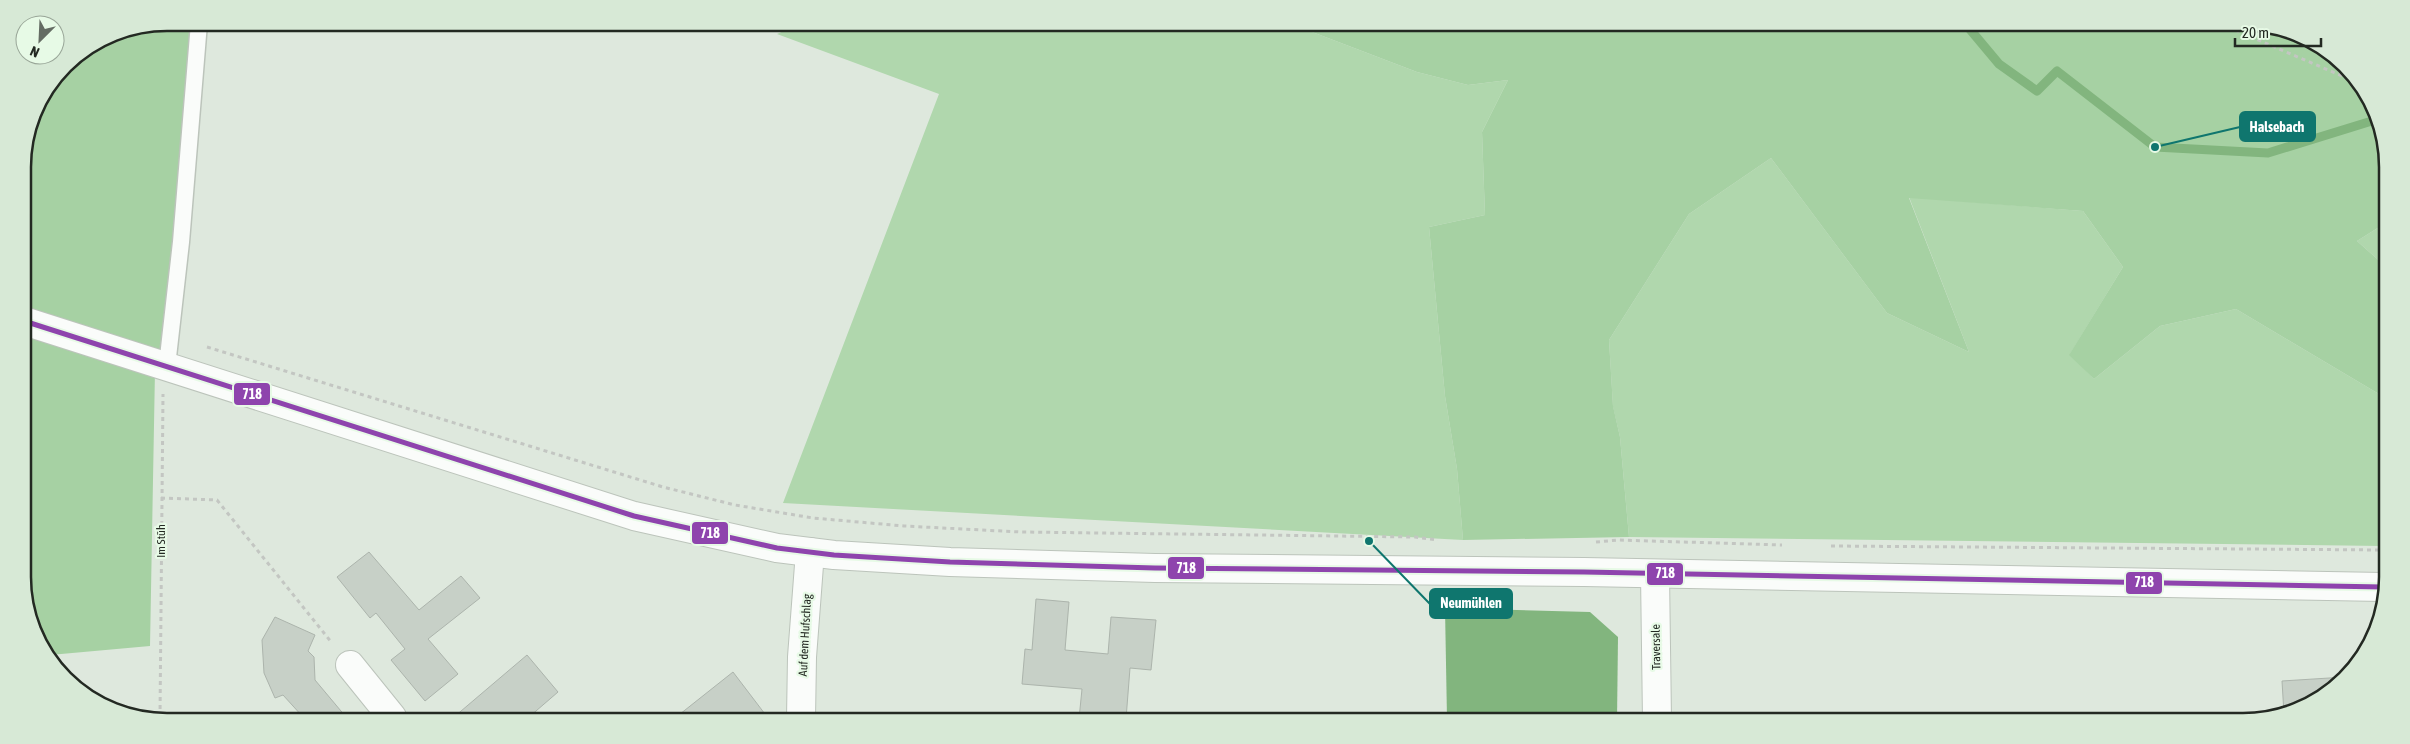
<svg xmlns="http://www.w3.org/2000/svg" width="2410" height="744" viewBox="0 0 2410 744" font-family="'Asap Condensed',sans-serif">
	<style>
		.green { fill: #b0d7ad }
		.forest { fill: #a6d1a3 }
		.water { fill: #82b57e }
		.lines { fill: none; stroke-linecap: round; stroke-linejoin: round }
		.stream { stroke: #82b57e; stroke-width: 9 }
		.building { fill: #c7d0c7; stroke: #acb4ac }
		.service-casing { stroke: #bcc4bb; stroke-width: 19 }
		.minor-casing { stroke: #bcc4bb; stroke-width: 30 }
		.tertiary-casing { stroke: #bcc4bb; stroke-width: 30 }
		.path { stroke: #c3c6c2; stroke-width: 3; stroke-dasharray: 4 4; stroke-linecap: butt }
		.service { stroke: #fafcfa; stroke-width: 16 }
		.minor { stroke: #fafcfa; stroke-width: 28 }
		.tertiary { stroke: #fafcfa; stroke-width: 28 }
		.bus-1-casing { stroke: #e7fae6; stroke-width: 9 }
		.bus-1 { stroke: #8e44ad; stroke-width: 5 }
		.labels { text-anchor: middle; dominant-baseline: central; stroke-width: 4.5; stroke-linejoin: round; paint-order: stroke }
		.street-label { font-size: 12px; fill: #232922; stroke: #e7fae6 }
		.rim { fill: none; stroke: #232922; stroke-width: 2.5 }
		.leader { fill: none; stroke: #0f766e; stroke-width: 2 }
		.callout-dot { fill: #0f766e; stroke: #e7fae6; stroke-width: 2 }
		.callout { fill: #0f766e; stroke: #0f766e; stroke-width: 2 }
		.callout-label { font-size: 14px; text-anchor: middle; font-weight: bold; fill: #fff }
		.line-badge { stroke: #e7fae6; stroke-width: 2 }
		.badge-label { font-size: 14px; text-anchor: middle; font-weight: bold; fill: #fff }
	</style>
	<rect width="100%" height="100%" fill="#dee8dd"/>
	<!-- green -->
	<g class="green">
		<polygon points="799,24 1217,25 1265,32 1307,30 1417,72 1468,85 1508,80 1482,132 1485,215 1429,227 1445,396 1457,469 1463,540 783,503 939,94 777,34"/>
		<polygon points="1771,158 1887,313 1969,352 1909,197 2083,211 2123,267 2070,354 2094,379 2160,326 2236,309 2384,397 2383,546 1629,537 1620,437 1613,407 1609,340 1689,214"/>
		<polygon points="2384,224 2384,265 2357,241"/>
	</g>
	<!-- forest -->
	<g class="forest">
		<polygon points="168,23 208,23 180,330 155,370 150,646 50,655 25,604 23,158 34,112 65,65 112,33"/>
		<polygon points="1217,25 2280,27 2351,72 2385,140 2384,224 2357,241 2384,265 2384,397 2236,309 2160,326 2094,379 2069,355 2123,267 2083,211 1909,198 1969,352 1887,313 1771,158 1689,214 1609,340 1613,406 1620,437 1629,537 1463,540 1457,469 1445,396 1429,227 1485,215 1482,132 1508,80 1468,85 1417,72 1307,30 1265,32"/>
	</g>
	<!-- water -->
	<polygon class="water" points="1445,608 1590,612 1618,637 1617,720 1447,719"/>
	<g class="lines">
		<!-- stream -->
		<polyline class="stream" points="1968,27 1999,64 2037,91 2057,71 2155,147 2268,153 2375,120"/>
	</g>
	<!-- building -->
	<g class="building">
		<polygon points="369,552 419,610 461,576 480,598 428,639 458,674 425,701 391,660 405,649 376,613 370,618 337,577"/>
		<polygon points="1036,599 1069,602 1065,650 1108,654 1111,617 1156,620 1151,670 1130,668 1126,719 1079,719 1082,689 1022,684 1025,649 1032,650"/>
		<polygon points="275,617 315,635 308,651 314,657 315,680 346,717 303,717 283,695 275,698 264,673 262,640"/>
		<polygon points="527,655 558,692 529,717 454,717"/>
		<polygon points="733,672 768,718 675,718"/>
		<polygon points="2345,677 2338,686 2298,711 2284,714 2282,681"/>
	</g>
	<g class="lines">
		<!-- service casing -->
		<g class="service-casing">
			<polyline id="service" points="167,366 181,242 199,23"/>
		</g>
		<!-- minor casing -->
		<g class="minor-casing">
			<g id="minor">
				<polyline points="1655,574 1657,720"/>
				<polyline points="350,665 392,717"/>
				<polyline points="801,718 802,657 810,552"/>
			</g>
		</g>
		<!-- tertiary casing -->
		<g class="tertiary-casing">
			<polyline id="tertiary" points="24,321 634,516 777,548 834,555 950,562 1155,568 1584,572 2383,587"/>
		</g>
		<!-- path -->
		<g class="path">
			<polyline points="2228,27 2356,82"/>
			<polyline points="2271,27 2303,42"/>
			<polyline points="207,347 663,487 735,505 813,518 904,526 1021,532 1415,537 1438,540"/>
			<polyline points="161,498 217,500 332,643"/>
			<polyline points="1596,542 1618,540 1782,545"/>
			<polyline points="1831,546 2383,550"/>
			<polyline points="160,717 163,394"/>
		</g>
		<!-- service -->
		<use href="#service" class="service"/>
		<!-- minor -->
		<use href="#minor" class="minor"/>
		<!-- tertiary -->
		<use href="#tertiary" class="tertiary"/>
		<!-- bus-1 casing -->
		<g class="bus-1-casing">
			<polyline id="bus-1" points="24,321 634,516 777,548 834,555 950,562 1155,568 1584,572 2383,587"/>
		</g>
		<!-- bus-1 -->
		<use href="#bus-1" class="bus-1"/>
	</g>
	<g class="labels">
		<!-- street labels -->
		<g class="street-label">
			<text transform="translate(161 541) rotate(-90)">Im Stüh</text>
			<text transform="translate(805 635) rotate(-87)">Auf dem Hufschlag</text>
			<text transform="translate(1656 647) rotate(-91)">Traversale</text>
		</g>
	</g>
	<!-- crop -->
	<path d="M0 0H2410V744H0ZM167 31H2243A136 136 0 0 1 2379 167V577A136 136 0 0 1 2243 713H167A136 136 0 0 1 31 577V167A136 136 0 0 1 167 31Z" fill="#d7e9d6" fill-rule="evenodd"/>
	<path class="rim" d="M167 31H2243A136 136 0 0 1 2379 167V577A136 136 0 0 1 2243 713H167A136 136 0 0 1 31 577V167A136 136 0 0 1 167 31Z"/>
	<!-- callouts -->
	<path class="leader" d="M2155 147L2240 127M1369 541L1430 604"/>
	<g class="callout-dot">
		<circle cx="2155" cy="147" r="5"/>
		<circle cx="1369" cy="541" r="5"/>
	</g>
	<g class="callout">
		<rect x="2240" y="112" width="75" height="29" rx="5"/>
		<rect x="1430" y="589" width="82" height="29" rx="5"/>
	</g>
	<g class="callout-label">
		<text x="2277" y="132">Halsebach</text>
		<text x="1471" y="608">Neumühlen</text>
	</g>
	<g class="line-badge">
		<rect x="233" y="382" width="38" height="24" rx="5" fill="#8e44ad"/>
		<rect x="691" y="521" width="38" height="24" rx="5" fill="#8e44ad"/>
		<rect x="1167" y="556" width="38" height="24" rx="5" fill="#8e44ad"/>
		<rect x="1646" y="562" width="38" height="24" rx="5" fill="#8e44ad"/>
		<rect x="2125" y="571" width="38" height="24" rx="5" fill="#8e44ad"/>
	</g>
	<g class="badge-label">
		<text x="252" y="399">718</text>
		<text x="710" y="538">718</text>
		<text x="1186" y="573">718</text>
		<text x="1665" y="578">718</text>
		<text x="2144" y="587">718</text>
	</g>
	<!-- north arrow -->
	<g transform="translate(40 40) rotate(204)"><circle r="24" fill="#e7fae6" stroke="#99a698"/>
	<path d="M0-4L9 19L0 12L-9 19Z" fill="#646c63"/>
	<text y="-8" font-size="14" font-weight="bold" text-anchor="middle" fill="#232922">N</text>
	</g>
	<!-- scale -->
	<path d="M2235 38v8h86v-8" fill="none" stroke="#232922" stroke-width="2.5"/>
	<text x="2242" y="38" font-size="15" fill="#232922" stroke="#e7fae6" stroke-width="4" paint-order="stroke">20 m</text>
</svg>
